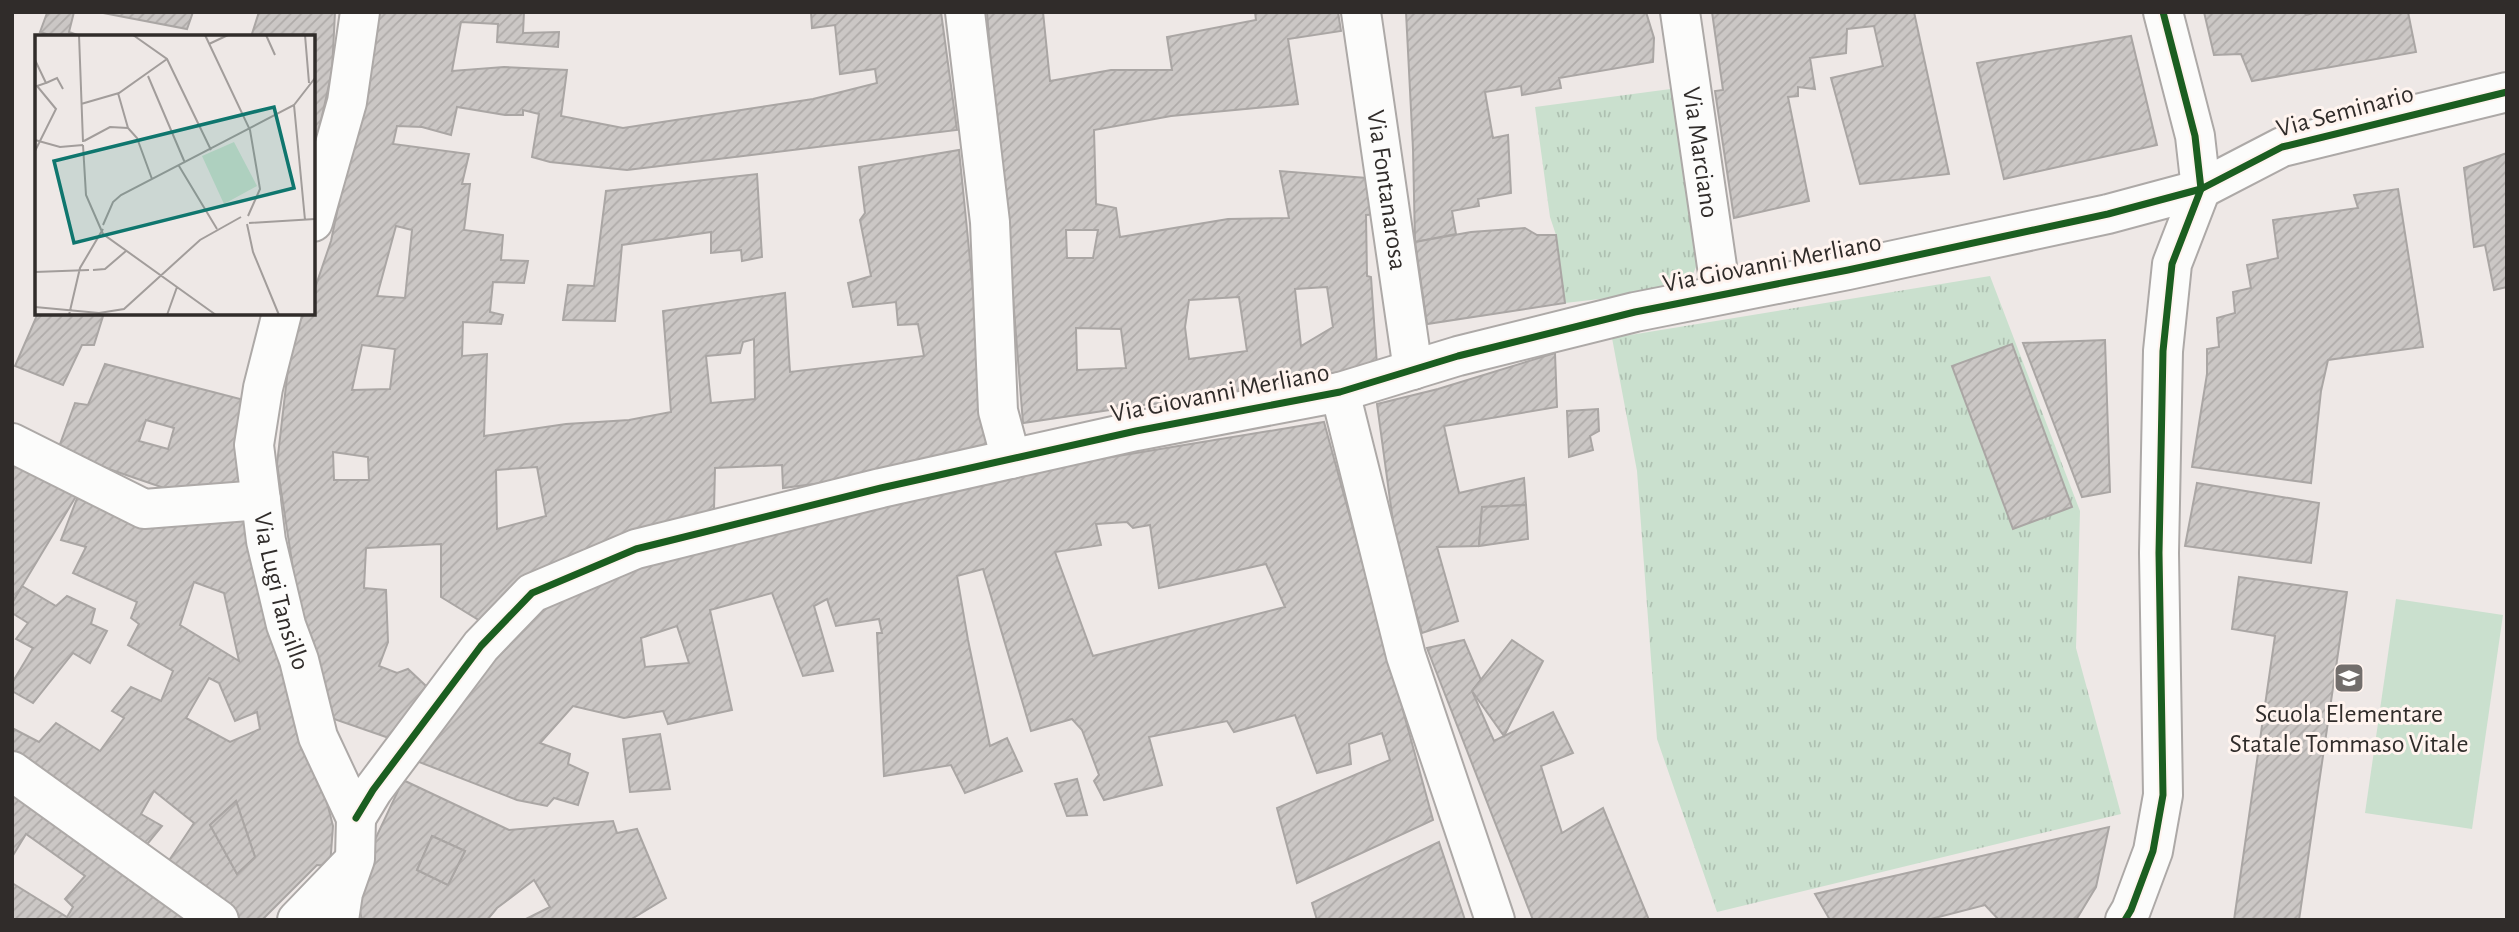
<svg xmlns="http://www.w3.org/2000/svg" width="2519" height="932" viewBox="0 0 2519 932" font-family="'Alegreya Sans',sans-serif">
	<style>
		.grass { fill: url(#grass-tufts) }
		.pitch { fill: #cae0ce }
		.building { fill: url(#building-hatch); stroke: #aaa6a4; stroke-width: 2; fill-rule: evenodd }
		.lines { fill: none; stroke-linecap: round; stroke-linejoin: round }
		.minor-casing { stroke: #ada9a7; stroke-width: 42 }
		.minor { stroke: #fcfcfb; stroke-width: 38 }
		.cycleway-casing { stroke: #fff4ef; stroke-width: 11 }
		.cycleway { stroke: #1b5e20; stroke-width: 7 }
		.labels { text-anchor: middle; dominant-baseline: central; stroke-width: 6; stroke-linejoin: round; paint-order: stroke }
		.street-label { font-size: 26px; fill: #302c2a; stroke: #fff4ef }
		.poi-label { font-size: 26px; fill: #302c2a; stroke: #fff4ef }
		.inset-road { fill: none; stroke: #a29d9b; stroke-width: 2 }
		.view { fill: #0f766e; fill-opacity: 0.15; stroke: #0f766e; stroke-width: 3.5 }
		.inset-edge { fill: none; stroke: #302c2a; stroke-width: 3.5 }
	</style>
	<defs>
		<pattern id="grass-tufts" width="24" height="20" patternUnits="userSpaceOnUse" patternTransform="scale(1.75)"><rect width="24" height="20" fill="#cae0ce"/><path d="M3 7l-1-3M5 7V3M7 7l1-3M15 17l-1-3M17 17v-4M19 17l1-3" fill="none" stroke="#aec0b1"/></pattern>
		<pattern id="building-hatch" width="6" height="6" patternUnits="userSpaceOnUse" patternTransform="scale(1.75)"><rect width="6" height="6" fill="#cbc7c5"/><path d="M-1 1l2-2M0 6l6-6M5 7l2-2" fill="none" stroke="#afaba9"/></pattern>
	</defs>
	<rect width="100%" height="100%" fill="#eee8e6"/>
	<!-- grass -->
	<g class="grass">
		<polygon points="1678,88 1703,252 1686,289 1565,303 1556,235 1550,217 1535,107"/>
		<polygon points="1990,276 2080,511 2076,648 2121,814 1717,912 1657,739 1637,471 1612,338"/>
	</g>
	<!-- pitch -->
	<polygon class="pitch" points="2396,599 2503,615 2472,829 2365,813"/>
	<!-- building -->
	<g class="building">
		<polygon points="45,12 74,12 69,32 83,37 56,37 40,32 47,13"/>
		<polygon points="98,12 193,12 187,29"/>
		<polygon points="259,12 335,12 332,71 313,157 313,37 251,37"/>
		<path d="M375,12H524L523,33L559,32L558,47L497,42L498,24L461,22L452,71L504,67L567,70L561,116L623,128L813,99L877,83L875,69L840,74L835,25L812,28L811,12H941L957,130L627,170L550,162L532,157L539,114L523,110V115H505L457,107L451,135L422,127L397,126L393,144L469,154L462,184H470L464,230L503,235L501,260L528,261L524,283L493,282L490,312L503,315L501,324L463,322L462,356L487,354L484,436L566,424L629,420L671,412L663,311L785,293L790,372L924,356L918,324L898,325L896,302L853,307L848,283L871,276L860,220L865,213L859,167L959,150L989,449L822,483L783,488L782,465L715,468L714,509L568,562L482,622L441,597V544L366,548L364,588L386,590L388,642L379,666L397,673L408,669L426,686L389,738L334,719L315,671L295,582L277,464L289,360L297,327L304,313H313V294L331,241L376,25ZM396,226L412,230L405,298L377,296ZM754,339L755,399L711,403L706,356L740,353L743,342ZM362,345L395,349L390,389L352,390ZM333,452L368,457L369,480H334ZM537,467L546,516L497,529L496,470Z"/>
		<path d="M987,12H1043L1050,81L1111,70H1172L1167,37L1256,20L1255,12H1338L1341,31L1288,39L1298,104L1171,116L1094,130L1096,204L1116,208L1120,237L1228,219L1289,218L1280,171L1379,179L1380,214L1366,215L1367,276L1371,277L1377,365L1279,391L1143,405L1023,423L1005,197L996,131ZM1066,230H1098L1093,258H1067ZM1327,287L1333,327L1301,346L1295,289ZM1239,297L1247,351L1189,359L1185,327L1189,300ZM1076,328L1121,329L1126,368L1077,370Z"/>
		<polygon points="1406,12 1646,12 1654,38 1653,62 1559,78 1561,88 1522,95 1521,86 1485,92 1493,138 1508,135 1511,193 1478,199 1479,206 1452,211 1456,234 1415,242 1413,149"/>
		<polygon points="1712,12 1914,12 1949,174 1860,184 1831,78 1883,66 1874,26 1847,29 1846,53 1810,58 1815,89 1798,87 1798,96 1788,97 1809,201 1734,218 1715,91 1723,90"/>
		<polygon points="2204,12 2305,12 2306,15 2317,12 2408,12 2416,52 2252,81 2241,54 2214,55"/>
		<polygon points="2131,36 2157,145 2004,179 1977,63"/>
		<polygon points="2507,153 2507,287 2494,290 2485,245 2474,247 2464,168"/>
		<polygon points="757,174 762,257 742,261 741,250 711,253 711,232 622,245 615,321 563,320 568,285 594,286 606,191"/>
		<polygon points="2398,189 2423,347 2328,360 2321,391 2311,483 2192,467 2207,374 2207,349 2219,347 2217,318 2235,313 2233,292 2251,288 2247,265 2278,258 2273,220 2358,208 2354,195"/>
		<polygon points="1525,228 1537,235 1556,235 1565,303 1427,324 1415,242 1471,232"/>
		<polygon points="38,313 104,313 94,345 82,345 63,385 15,366"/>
		<polygon points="2105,340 2110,492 2082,497 2023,343"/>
		<polygon points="2012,344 2072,507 2013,529 1952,366"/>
		<polygon points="1555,353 1557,407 1444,426 1459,493 1524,478 1526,505 1482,507 1479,546 1437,547 1458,621 1422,633 1396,544 1377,404 1438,389"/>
		<path d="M105,364L244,400L242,493L193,498L103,467L59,447L75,403L88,405ZM146,420L174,428L168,449L139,441Z"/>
		<polygon points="1598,409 1599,431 1590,436 1593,450 1569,457 1567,411"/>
		<path d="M1324,422L1433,820L1297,883L1277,808L1390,760L1382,733L1349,744L1351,764L1317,773L1295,715L1234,732L1227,721L1149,737L1162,785L1104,800L1094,781L1099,775L1082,730L1072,719L1031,731L983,569L957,576L968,640L990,746L1007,738L1022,771L965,793L951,765L884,776L877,633H882L879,619L836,626L827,599L814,606L833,671L803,676L772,593L710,610L732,710L668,724L663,711L624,718L573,706L540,743L570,754L568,764L588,773L578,805L554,798L547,806L517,800L414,760L507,635L534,613L598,579L771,532L1021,472ZM1127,522L1133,528L1150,525L1159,588L1266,564L1285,607L1093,656L1055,552L1101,545L1096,524ZM677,626L689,663L645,667L641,638Z"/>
		<polygon points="12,465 81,488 12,603"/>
		<polygon points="2197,483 2319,503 2311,563 2185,546"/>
		<path d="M81,488L244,517L315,755L333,826L330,866L317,865L262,920H236L164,868L194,823L154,791L141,814L162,826L140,853L12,764V728L39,742L56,723L100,751L124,718L112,711L131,687L161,701L173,671L128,645L139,624L131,618L137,602L73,573L86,547L61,540ZM194,582L224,593L239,661L180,625ZM209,678L219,683L235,721L257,712L260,729L230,742L186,718ZM236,801L255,857L237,874L210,825Z"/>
		<polygon points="1526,505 1528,539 1479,546 1482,507"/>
		<polygon points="2239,577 2347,592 2299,920 2234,920 2275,636 2232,629"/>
		<polygon points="22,586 56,606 67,596 95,609 91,624 107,631 90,663 73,653 33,703 12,691 12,683 33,648 16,639 28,623 12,613 12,603"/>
		<polygon points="1464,640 1481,680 1472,691 1494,741 1553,712 1573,753 1541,766 1562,833 1603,808 1649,920 1533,920 1427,648"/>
		<polygon points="1512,640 1543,661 1504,736 1472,691"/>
		<polygon points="660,734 670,789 630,792 623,739"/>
		<polygon points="1077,779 1087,815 1067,816 1055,784"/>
		<path d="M403,780L509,830L613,821L617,833L637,829L666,898L630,920H524L550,907L534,880L497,908L487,920H362L357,899V878ZM432,836L465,851L448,885L417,870Z"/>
		<polygon points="12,790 205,920 12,920 12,883 67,917 73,907 65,899 85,876 26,834 12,857"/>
		<polygon points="236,801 255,857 237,874 210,825"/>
		<polygon points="2109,827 2096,887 2076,920 1999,920 1985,905 1927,920 1830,920 1815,894"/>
		<polygon points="432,836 465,851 448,885 417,870"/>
		<polygon points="1439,842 1465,920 1317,920 1312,903"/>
	</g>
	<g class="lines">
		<!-- minor casing -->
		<g class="minor-casing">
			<g id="minor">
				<polyline points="965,12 990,222 998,411 1011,459"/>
				<path id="s1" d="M1361,12L1413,370"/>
				<path id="s2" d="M1680,12L1721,294"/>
				<polyline points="313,222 347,102 360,12"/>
				<path id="s3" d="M282,313L263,388L254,445L266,541L286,625L299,660L318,737L356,818L355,859L343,893L339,920"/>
				<polyline points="1340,392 1406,656 1495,920"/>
				<polyline points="12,443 144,509 261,500"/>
				<polyline points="12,771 219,920"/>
				<polyline points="356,818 373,790 481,646 532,593 636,549 881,488 1136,431 1340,392 1458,356 1635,312 1848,270 2108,214 2201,189 2282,147 2507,92"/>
				<polyline points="297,920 349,866"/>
				<polyline points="2125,920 2131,910 2153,851 2163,795 2159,553 2163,351 2172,264 2201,189 2195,136 2163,12"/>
			</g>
		</g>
		<!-- minor -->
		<use href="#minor" class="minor"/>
		<!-- cycleway casing -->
		<g class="cycleway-casing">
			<g id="cycleway">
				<polyline points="356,818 373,790 481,646 532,593 636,549 881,488 1136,431 1340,392 1458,356 1635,312 1848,270 2108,214 2201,189 2282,147 2507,92"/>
				<polyline points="2125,920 2131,910 2153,851 2163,795 2159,553 2163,351 2172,264 2201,189 2195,136 2163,12"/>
			</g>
		</g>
		<!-- cycleway -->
		<use href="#cycleway" class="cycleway"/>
	</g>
	<!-- icons -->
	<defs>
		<g id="school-square" transform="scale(1.575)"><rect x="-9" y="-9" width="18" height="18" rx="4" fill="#726e6c" stroke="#fff4ef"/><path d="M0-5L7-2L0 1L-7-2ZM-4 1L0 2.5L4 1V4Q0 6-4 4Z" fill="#fff"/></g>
	</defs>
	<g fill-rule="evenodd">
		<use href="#school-square" x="2349" y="678"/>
	</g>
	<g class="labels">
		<!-- street labels -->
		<g class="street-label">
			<text transform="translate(2345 111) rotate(-15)">Via Seminario</text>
			<text stroke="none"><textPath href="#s2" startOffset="142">Via Marciano</textPath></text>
			<text stroke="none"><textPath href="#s1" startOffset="180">Via Fontanarosa</textPath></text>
			<text transform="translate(1772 263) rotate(-11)">Via Giovanni Merliano</text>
			<text transform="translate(1220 393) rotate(-11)">Via Giovanni Merliano</text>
			<text stroke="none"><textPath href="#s3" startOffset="284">Via Lugi Tansillo</textPath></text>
		</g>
		<!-- poi labels -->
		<g class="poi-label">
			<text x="2349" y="714">Scuola Elementare<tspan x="2349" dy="30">Statale Tommaso Vitale</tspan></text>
		</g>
	</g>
	<!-- overview -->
	<g transform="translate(35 35)">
		<rect width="280" height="280" fill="#eee8e6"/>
		<path d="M199,107L222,151L189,169L167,121Z" fill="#cae0ce"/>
		<path class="inset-road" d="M44,0L48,107M98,0L132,24L176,115M170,0L215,95L225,154L213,181M231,0L240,20M270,0L274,48M174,9L193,0M0,25L11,48L2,51L21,74L0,116M113,41L150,128M11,48L22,43L28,54M83,58L93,93M46,69L84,58L132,24M259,70L270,185M93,93L102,103L117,144M0,105L25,112L48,110M49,106L75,92L93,93M48,110L51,160L68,199L181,280M144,131L182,194M214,188L280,184M212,189L218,217L244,280M68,190L78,167L86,160L259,70L280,43M58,235L70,234L91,216M0,237L54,235M0,272L64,278L89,274L165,205L206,182M34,280L45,233L68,194M132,280L142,252"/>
		<path class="view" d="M239,72L259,153L39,208L19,126Z"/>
		<rect width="280" height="280" class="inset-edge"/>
	</g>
	<!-- border -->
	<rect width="2519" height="932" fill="none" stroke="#302c2a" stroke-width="28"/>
</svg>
